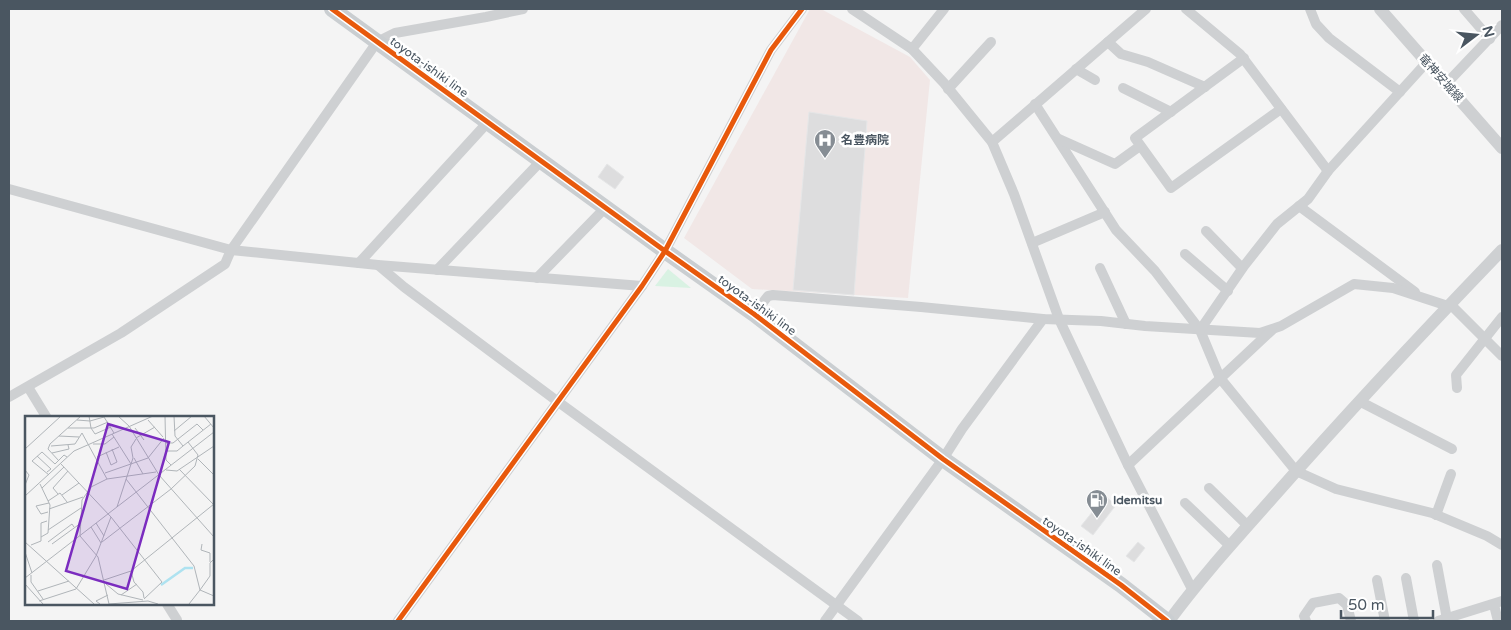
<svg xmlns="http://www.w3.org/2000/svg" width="1511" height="630" viewBox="0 0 1511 630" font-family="'Varela Round','Noto Sans JP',sans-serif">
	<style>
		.medical { fill: #f1e7e6 }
		.green { fill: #d9f2e3 }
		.building { fill: #ddddde; stroke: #e5e6e7 }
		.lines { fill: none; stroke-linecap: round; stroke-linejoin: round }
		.minor { stroke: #ced0d2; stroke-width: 10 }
		.tertiary { stroke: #ced0d2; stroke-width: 12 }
		.primary { stroke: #caced1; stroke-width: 16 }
		.cycleway-casing { stroke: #fff; stroke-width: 8 }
		.cycleway { stroke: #e8590c; stroke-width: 5 }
		.labels { text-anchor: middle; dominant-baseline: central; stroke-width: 5; stroke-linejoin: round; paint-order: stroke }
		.street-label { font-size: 12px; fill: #4a5661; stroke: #fff }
		.poi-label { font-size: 12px; font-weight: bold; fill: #4a5661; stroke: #fff; text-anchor: start }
		.inset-river { fill: none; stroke: #aee2f0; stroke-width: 2.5 }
		.inset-road { fill: none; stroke: #b0b5b9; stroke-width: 1 }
		.view { fill: #7b2cbf; fill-opacity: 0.15; stroke: #7b2cbf; stroke-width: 2.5 }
		.inset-edge { fill: none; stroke: #4a5661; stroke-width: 2.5 }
	</style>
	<rect width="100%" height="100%" fill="#f4f4f4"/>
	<!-- medical -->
	<polygon class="medical" points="810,9 821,9 910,57 930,80 908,298 752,289 684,238"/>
	<!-- green -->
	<polygon class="green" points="668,269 691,288 655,286"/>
	<!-- building -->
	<g class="building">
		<polygon points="809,112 867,121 854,295 793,290"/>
		<polygon points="607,164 624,177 615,189 598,177"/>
		<polygon points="1105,496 1116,505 1093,535 1081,526"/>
		<polygon points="1138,542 1145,548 1134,562 1126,556"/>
	</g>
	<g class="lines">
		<!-- minor -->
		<g class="minor">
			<polyline points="852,9 912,49 944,83 992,142 1014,194 1059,319 1128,465 1192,589"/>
			<polyline points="1186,9 1240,54 1328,171"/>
			<polyline points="1310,9 1316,24 1329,38 1400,92"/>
			<polyline points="1464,9 1490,39"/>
			<polyline points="1108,42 1121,54 1148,62 1205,87"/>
			<polyline points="912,49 944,9"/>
			<polyline points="1244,58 1135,138 1171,188 1281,109"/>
			<polyline points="1076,69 1095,80"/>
			<polyline points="1447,83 1502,25"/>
			<polyline points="1123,88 1171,112"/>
			<polyline points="948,89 991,42"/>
			<polyline points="1035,104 1116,230 1155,271 1200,330 1220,378 1296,471 1336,489 1432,513 1487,536 1502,545"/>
			<polyline points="1059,139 1115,164 1140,146"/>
			<polyline points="992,142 1146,9"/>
			<polyline points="9,189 231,250 378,265 642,286"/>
			<polyline points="1299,206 1415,292"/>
			<polyline points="1206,231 1242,268"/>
			<polyline points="1032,243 1105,212"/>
			<polyline points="1185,254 1228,291"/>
			<polyline points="359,263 488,122"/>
			<polyline points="378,265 404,287 557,401 858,621"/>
			<polyline points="1100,268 1126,324"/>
			<polyline points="437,270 541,161"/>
			<polyline points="537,278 605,208"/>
			<polyline points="1450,304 1502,356"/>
			<polyline points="754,314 768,296 773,295 921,307 1043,319 1101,321 1145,326 1260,333 1281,326 1354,284 1393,288 1448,306"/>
			<polyline points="1200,330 1244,266 1277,224 1308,199 1328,171 1427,62"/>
			<polyline points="28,387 47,418"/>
			<polyline points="1457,388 1456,375 1502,317"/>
			<polyline points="9,397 121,333 225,264 231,250 377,42 395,33 486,17 523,9"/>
			<polyline points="1359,401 1452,449"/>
			<polyline points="1128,465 1272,330"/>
			<polyline points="1209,488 1248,526"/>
			<polyline points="1185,503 1230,546"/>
			<polyline points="1436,515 1451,474"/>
			<polyline points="1437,565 1447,619"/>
			<polyline points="1406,578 1414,621"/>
			<polyline points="1377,580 1385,621"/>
			<polyline points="167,604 177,620"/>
			<polyline points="1494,605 1498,621"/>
			<polyline points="398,621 642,286 665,251 771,50 802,9"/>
			<polyline points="825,621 943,459 962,429 1043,319"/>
			<polyline points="1306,621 1304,616 1313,603 1339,598 1347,605 1351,621"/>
			<polyline points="1438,621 1502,601"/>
		</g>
		<!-- tertiary -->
		<g class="tertiary">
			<polyline points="1380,9 1502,148"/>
			<path d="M1169,621C1202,576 1239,536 1276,494C1349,411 1425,330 1502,250"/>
		</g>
		<!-- primary -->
		<polyline class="primary" points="332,9 665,251 754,314 943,459 1121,585 1167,621"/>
		<!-- cycleway casing -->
		<g class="cycleway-casing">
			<g id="cycleway">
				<polyline points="332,9 665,251 754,314 943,459 1121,585 1167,621"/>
				<polyline points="398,621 642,286 665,251 771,50 802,9"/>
			</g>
		</g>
		<!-- cycleway -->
		<use href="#cycleway" class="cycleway"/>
	</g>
	<!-- icons -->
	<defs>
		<g id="hospital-pin" transform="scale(1.125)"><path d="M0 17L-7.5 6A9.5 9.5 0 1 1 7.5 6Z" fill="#868d94" stroke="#fff"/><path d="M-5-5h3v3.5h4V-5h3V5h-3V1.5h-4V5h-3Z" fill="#fff"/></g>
		<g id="fuel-pin" transform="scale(1.125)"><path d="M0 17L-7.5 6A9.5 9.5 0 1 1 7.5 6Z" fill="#868d94" stroke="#fff"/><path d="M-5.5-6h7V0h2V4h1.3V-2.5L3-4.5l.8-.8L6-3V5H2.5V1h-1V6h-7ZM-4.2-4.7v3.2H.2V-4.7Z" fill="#fff"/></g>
	</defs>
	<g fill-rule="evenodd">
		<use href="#hospital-pin" x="825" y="140"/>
		<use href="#fuel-pin" x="1097" y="500"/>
	</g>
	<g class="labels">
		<!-- street labels -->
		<g class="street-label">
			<text transform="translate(429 67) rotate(36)">toyota-ishiki line</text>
			<text transform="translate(1441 78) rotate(48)">竜神安城線</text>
			<text transform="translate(757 305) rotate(36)">toyota-ishiki line</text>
			<text transform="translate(1082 546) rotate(35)">toyota-ishiki line</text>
		</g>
		<!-- poi labels -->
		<g class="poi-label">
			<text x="841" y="140">名豊病院</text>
			<text x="1113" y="500">Idemitsu</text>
		</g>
	</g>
	<!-- overview -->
	<g transform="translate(25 416)">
		<rect width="189" height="189" fill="#f4f4f4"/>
		<path class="inset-river" d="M136,169L160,152H168"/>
		<path class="inset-road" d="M64,0L66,12L70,18L86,11M93,0L104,10L134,59L189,121M140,0L141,44L146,49M149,0L150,20L158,30L186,8M179,0L189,12M79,1L89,17M52,4L65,5L79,1M123,4L138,21M43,12H69L83,6M110,12L119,24M149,15L167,0M57,17L82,63M87,18L106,48M34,20L54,21M111,22L130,11M141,27H148L172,8L178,14M68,28H80L89,21M26,30L50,28L57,17M0,33L36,0M141,35H152L158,30M81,36L86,49L92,46L87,33M27,37L44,33L43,29M12,40L26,53L22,56M72,41L94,31M109,42L118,58M173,43L189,59M34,45L23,33L25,28L56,0M36,48L86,101L137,166L119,183M154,53L188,88M0,54L4,59L0,69M141,54L152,55L189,30M80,57L123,42L139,22M24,59L7,45L17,36L30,48L39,39L42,41M101,63L169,150L175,174L189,180M15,68L25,89L23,117L16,121M17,72L39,51M33,78L28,72L43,55M37,79L54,67M0,80L49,35L128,0M23,85L35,77L42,86M92,91L108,42L106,31L111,23M24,93L58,81M23,96L16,98L11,90L24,87M71,107L79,120M66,111L76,127M23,114L56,92M0,126L69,188M23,126L47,108L49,111M77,126L146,73L170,50L173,39L163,26M27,128L56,107M177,128L176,134L185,137V146M6,129L16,125V107L22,105M0,136L7,157M106,155L109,166L118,176L119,182M6,159V166L18,183M0,162L189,16M79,164L106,155L189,88M0,168L18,188M81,168L93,178L118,184M175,174L185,160V147L189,143M13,175L44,165M96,179L112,168M14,185L51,173L71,140L86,101M75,188L71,185L83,179M84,188L73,141L55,120L57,84L66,71L82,63L131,56M84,188L123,185L133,188M164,188L175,174"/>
		<path class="view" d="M83,8L144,26L102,173L41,155Z"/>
		<rect width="189" height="189" class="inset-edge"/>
	</g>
	<!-- border -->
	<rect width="1511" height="630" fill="none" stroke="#4a5661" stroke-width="20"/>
	<!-- north arrow -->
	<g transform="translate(1476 35) rotate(74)" stroke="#ffffff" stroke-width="4" paint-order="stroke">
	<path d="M0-4L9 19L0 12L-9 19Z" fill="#4a5661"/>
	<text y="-8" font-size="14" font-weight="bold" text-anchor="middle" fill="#4a5661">N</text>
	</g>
	<!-- scale -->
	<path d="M1341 610v8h92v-8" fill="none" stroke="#4a5661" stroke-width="2.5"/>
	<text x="1348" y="610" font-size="15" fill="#4a5661" stroke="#ffffff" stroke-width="4" paint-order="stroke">50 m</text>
</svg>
